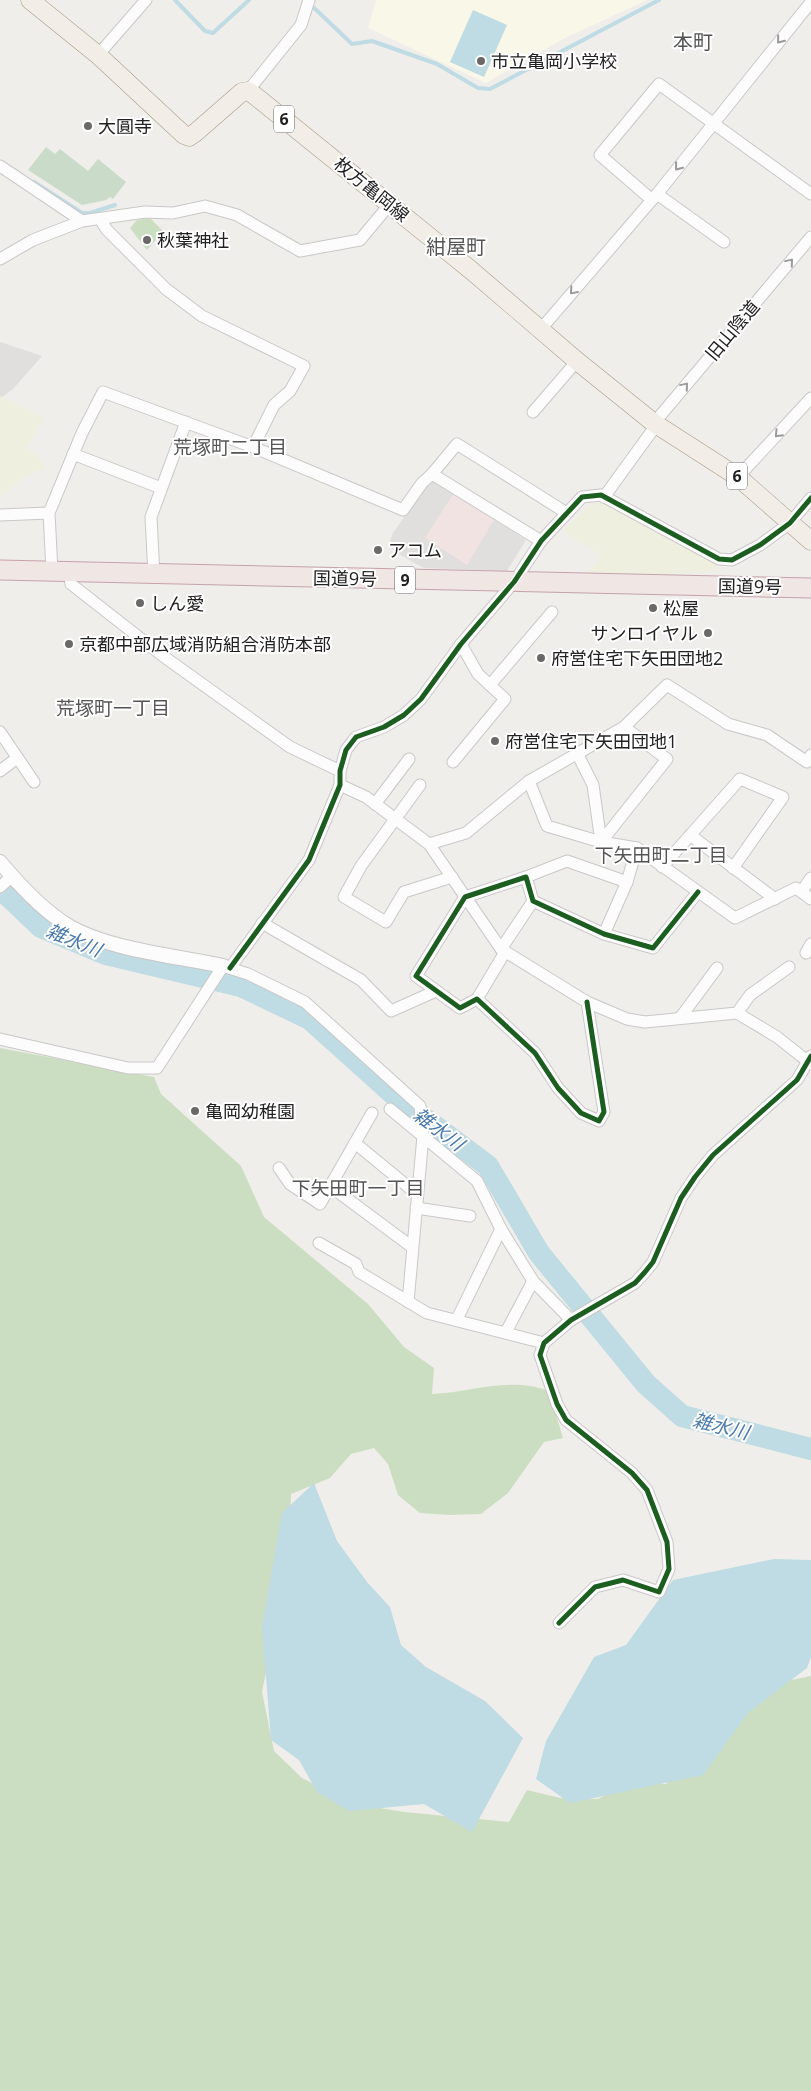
<svg xmlns="http://www.w3.org/2000/svg" width="811" height="2091" viewBox="0 0 811 2091" font-family="'Open Sans','Noto Sans JP',sans-serif">
	<style>
		.commercial { fill: #f1e3e1 }
		.education { fill: #f8f7e8 }
		.farmland { fill: #efefdf }
		.forest { fill: #cbdec1 }
		.cemetery { fill: #cadbca }
		.parking { fill: #e0dfde }
		.water { fill: #bfdbe3 }
		.lines { fill: none; stroke-linecap: round; stroke-linejoin: round }
		.stream { stroke: #bfdbe3; stroke-width: 4 }
		.river { stroke: #bfdbe3; stroke-width: 22 }
		.minor-casing { stroke: #c9c8c7; stroke-width: 13 }
		.tertiary-casing { stroke: #c9c8c7; stroke-width: 16 }
		.primary-casing { stroke: #a79c86; stroke-width: 19 }
		.trunk-casing { stroke: #c5a2ac; stroke-width: 21 }
		.minor { stroke: #fdfcfc; stroke-width: 11 }
		.tertiary { stroke: #fdfcfc; stroke-width: 14 }
		.primary { stroke: #f3ede7; stroke-width: 18 }
		.trunk { stroke: #f0e6e4; stroke-width: 19 }
		.cycleway-casing { stroke: #fff; stroke-width: 8 }
		.cycleway { stroke: #1b5e20; stroke-width: 5 }
		.oneway { stroke: #9a9a9a }
		.poi-dot { fill: #6a6968; stroke: #fff; stroke-width: 2 }
		.labels { text-anchor: middle; dominant-baseline: central; stroke-width: 4; stroke-linejoin: round; paint-order: stroke }
		.shield { fill: #fff; stroke: #646464; stroke-width: 1 }
		.shield-label { font-size: 16px; font-weight: bold; fill: #222 }
		.poi-label { font-size: 18px; fill: #222; stroke: #fff; text-anchor: start }
		.street-label { font-size: 18px; fill: #222; stroke: #fff }
		.neighbourhood-label { font-size: 19px; fill: #555; stroke: #fff }
		.water-label { font-size: 19px; font-style: italic; fill: #4a7aab; stroke: #fff }
		.quarter-label { font-size: 20px; fill: #555; stroke: #fff }
	</style>
	<rect width="100%" height="100%" fill="#f0eeeb"/>
	<!-- commercial -->
	<polygon class="commercial" points="436,482 526,540 507,571 424,568 397,553 391,547 390,541 393,533"/>
	<!-- education -->
	<polygon class="education" points="376,0 647,0 565,38 486,83 368,28"/>
	<!-- farmland -->
	<g class="farmland">
		<polygon points="0,396 45,418 26,447 41,459 45,468 25,476 0,497"/>
		<polygon points="605,500 720,564 712,571 678,574 678,575 586,576 601,555 563,531 587,507"/>
	</g>
	<!-- forest -->
	<g class="forest">
		<polygon points="150,218 163,231 147,250 130,228 137,220"/>
		<path d="M0,1048L154,1077L161,1094L241,1166L264,1217L368,1304L404,1347L434,1368L432,1394C472,1392 511,1376 549,1391L563,1438L544,1442L508,1493L481,1514L450,1515L420,1513L398,1495L388,1464L374,1448L351,1454L330,1478L291,1494L289,1559L262,1692L274,1751L302,1778L350,1803L404,1812L509,1822L527,1790L560,1798L598,1799L627,1784H666L782,1682L811,1676V2091H0Z"/>
	</g>
	<!-- cemetery -->
	<polygon class="cemetery" points="46,147 55,154 60,149 88,171 98,159 126,182 113,199 110,197 106,200 82,205 28,170"/>
	<!-- parking -->
	<g class="parking">
		<polygon points="0,342 42,356 13,389 2,397 0,396"/>
		<polygon points="436,482 454,493 425,538 467,565 494,520 526,540 507,571 424,568 397,553 391,547 390,541 393,533 428,483"/>
	</g>
	<!-- water -->
	<g class="water">
		<polygon points="473,10 507,25 484,77 450,62"/>
		<polygon points="314,1483 337,1541 367,1582 390,1607 401,1645 426,1667 485,1701 523,1738 472,1832 424,1804 349,1811 317,1792 299,1760 271,1740 262,1627 282,1513"/>
		<polygon points="774,1559 811,1560 811,1657 807,1668 748,1713 703,1775 570,1803 536,1779 546,1741 594,1657 626,1645 673,1580"/>
	</g>
	<g class="lines">
		<!-- stream -->
		<g class="stream">
			<polyline points="175,0 205,31 213,33 249,0"/>
			<polyline points="310,4 352,44 372,41 437,64 478,88 490,89 659,0"/>
			<polyline points="34,182 82,213 90,213 115,205"/>
		</g>
		<!-- river -->
		<polyline class="river" points="0,888 41,927 106,954 241,986 310,1019 400,1100 488,1166 539,1253 646,1384 682,1416 811,1449"/>
		<!-- minor casing -->
		<g class="minor-casing">
			<g id="minor">
				<polyline points="98,55 146,0"/>
				<polyline points="248,91 301,25 309,0"/>
				<polyline points="0,166 82,221"/>
				<polyline points="657,194 724,242"/>
				<polyline points="652,200 600,155 659,84 811,194"/>
				<polyline points="100,219 107,230 166,289 202,316 304,366 290,391 274,405 253,447"/>
				<polyline points="0,259 33,240 82,221 145,212 173,213 205,206 237,215 300,251 360,240 390,204"/>
				<polyline points="541,329 657,194 811,2"/>
				<polyline points="533,412 577,361"/>
				<polyline points="654,423 811,237"/>
				<polyline points="73,454 161,488"/>
				<polyline points="432,474 457,444 565,512"/>
				<polyline points="738,477 811,398"/>
				<polyline points="604,497 657,424"/>
				<polyline points="0,515 49,513"/>
				<polyline points="52,571 49,513 82,433 103,392 253,447 403,510 422,483 432,474 541,541"/>
				<polyline points="69,572 71,584 163,656 290,747 340,771"/>
				<polyline points="154,575 151,517 186,422"/>
				<polyline points="490,685 552,612"/>
				<polyline points="0,732 34,782"/>
				<polyline points="577,753 593,785 601,842 637,848 735,918 796,888 811,899"/>
				<polyline points="453,762 505,699 478,674 461,644"/>
				<polyline points="0,771 17,758"/>
				<polyline points="529,781 547,826 601,842 667,759 624,727"/>
				<polyline points="340,785 366,797 429,844 501,949 587,1002 627,1019 645,1022 737,1013 777,1037 811,1064"/>
				<polyline points="420,785 361,866 344,897 386,922 404,892 452,877"/>
				<polyline points="375,804 409,759"/>
				<polyline points="690,835 775,899"/>
				<polyline points="429,844 466,833 529,781 624,727 667,685 728,724 767,735 807,762 811,755"/>
				<polyline points="662,867 740,779 783,797 733,868"/>
				<polyline points="526,877 567,861 627,882"/>
				<polyline points="0,887 12,876"/>
				<polyline points="802,891 811,878"/>
				<polyline points="262,923 361,980 391,1011 436,991"/>
				<polyline points="604,934 627,882 637,848"/>
				<polyline points="501,949 533,901"/>
				<polyline points="806,953 811,944"/>
				<polyline points="230,968 309,860 340,785 340,771 346,750 356,737 384,727 404,715 421,699 461,644 514,582 541,541 582,497 601,495 719,559 732,560 760,545 790,523 811,498"/>
				<polyline points="477,999 505,952"/>
				<polyline points="587,1002 604,1112 599,1121 581,1113 558,1088 535,1053 477,999 460,1008 416,976 465,897 526,877 533,901 604,934 653,948 698,892"/>
				<polyline points="737,1013 750,995 789,967"/>
				<polyline points="680,1018 717,968"/>
				<polyline points="0,1039 128,1068 157,1068 223,966 248,974 305,1002 420,1106 423,1136 408,1302"/>
				<polyline points="390,1109 477,1181 501,1229 533,1281 571,1320"/>
				<polyline points="355,1143 417,1194"/>
				<polyline points="279,1168 290,1184 320,1204 372,1113"/>
				<polyline points="330,1186 412,1247"/>
				<polyline points="416,1208 470,1216"/>
				<polyline points="319,1243 356,1264 359,1272 427,1313 544,1343"/>
				<polyline points="457,1319 501,1229"/>
				<polyline points="506,1332 533,1281"/>
				<polyline points="559,1623 595,1587 623,1580 659,1592 669,1569 667,1542 647,1490 632,1473 566,1420 557,1404 540,1355 544,1343 571,1320 635,1283 645,1272 653,1262 681,1198 695,1177 713,1155 797,1080 811,1056"/>
			</g>
		</g>
		<!-- tertiary casing -->
		<g class="tertiary-casing">
			<path id="tertiary" d="M0,862C20,886 43,911 70,927C111,950 177,956 223,966"/>
		</g>
		<!-- primary casing -->
		<g class="primary-casing">
			<polyline id="primary" points="30,0 98,55 184,135 189,137 195,133 242,92 248,91 254,95 472,271 577,361 654,423 738,477 811,541"/>
		</g>
		<!-- trunk casing -->
		<g class="trunk-casing">
			<polyline id="trunk" points="0,570 811,588"/>
		</g>
		<!-- minor -->
		<use href="#minor" class="minor"/>
		<!-- tertiary -->
		<use href="#tertiary" class="tertiary"/>
		<!-- primary -->
		<use href="#primary" class="primary"/>
		<!-- trunk -->
		<use href="#trunk" class="trunk"/>
		<!-- cycleway casing -->
		<g class="cycleway-casing">
			<g id="cycleway">
				<polyline points="230,968 309,860 340,785 340,771 346,750 356,737 384,727 404,715 421,699 461,644 514,582 541,541 582,497 601,495 719,559 732,560 760,545 790,523 811,498"/>
				<polyline points="587,1002 604,1112 599,1121 581,1113 558,1088 535,1053 477,999 460,1008 416,976 465,897 526,877 533,901 604,934 653,948 698,892"/>
				<polyline points="559,1623 595,1587 623,1580 659,1592 669,1569 667,1542 647,1490 632,1473 566,1420 557,1404 540,1355 544,1343 571,1320 635,1283 645,1272 653,1262 681,1198 695,1177 713,1155 797,1080 811,1056"/>
			</g>
		</g>
		<!-- cycleway -->
		<use href="#cycleway" class="cycleway"/>
	</g>
	<!-- one-way arrows -->
	<defs><path id="oneway-chevron" d="M-2-3.5L2.5 0L-2 3.5" fill="none" stroke-width="1.6" stroke-linecap="round" stroke-linejoin="round" transform="scale(1.25)"/></defs>
	<g class="oneway">
		<use href="#oneway-chevron" transform="translate(780 40) rotate(129)"/>
		<use href="#oneway-chevron" transform="translate(678 167) rotate(128)"/>
		<use href="#oneway-chevron" transform="translate(790 262) rotate(-50)"/>
		<use href="#oneway-chevron" transform="translate(573 291) rotate(131)"/>
		<use href="#oneway-chevron" transform="translate(685 386) rotate(-50)"/>
		<use href="#oneway-chevron" transform="translate(778 434) rotate(133)"/>
	</g>
	<!-- markers -->
	<g class="poi-dot">
		<circle cx="481" cy="61" r="5"/>
		<circle cx="88" cy="126" r="5"/>
		<circle cx="147" cy="240" r="5"/>
		<circle cx="378" cy="550" r="5"/>
		<circle cx="140" cy="603" r="5"/>
		<circle cx="653" cy="608" r="5"/>
		<circle cx="708" cy="633" r="5"/>
		<circle cx="69" cy="644" r="5"/>
		<circle cx="541" cy="658" r="5"/>
		<circle cx="495" cy="741" r="5"/>
		<circle cx="195" cy="1111" r="5"/>
	</g>
	<g class="labels">
		<!-- shield labels -->
		<g class="shield">
			<rect x="274" y="105.5" width="20" height="27" rx="4"/>
			<rect x="727" y="462.5" width="20" height="27" rx="4"/>
			<rect x="395" y="566.5" width="20" height="27" rx="4"/>
		</g>
		<g class="shield-label">
			<text x="284" y="119">6</text>
			<text x="737" y="476">6</text>
			<text x="405" y="580">9</text>
		</g>
		<!-- poi labels -->
		<g class="poi-label">
			<text x="491" y="61">市立亀岡小学校</text>
			<text x="98" y="126">大圓寺</text>
			<text x="157" y="240">秋葉神社</text>
			<text x="388" y="550">アコム</text>
			<text x="150" y="603">しん愛</text>
			<text x="663" y="608">松屋</text>
			<text x="698" y="633" text-anchor="end">サンロイヤル</text>
			<text x="79" y="644">京都中部広域消防組合消防本部</text>
			<text x="551" y="658">府営住宅下矢田団地2</text>
			<text x="505" y="741">府営住宅下矢田団地1</text>
			<text x="205" y="1111">亀岡幼稚園</text>
		</g>
		<!-- street labels -->
		<g class="street-label">
			<text transform="translate(372 189) rotate(39)">枚方亀岡線</text>
			<text transform="translate(732 330) rotate(-50)">旧山陰道</text>
			<text transform="translate(345 578) rotate(1)">国道9号</text>
			<text transform="translate(750 586) rotate(1)">国道9号</text>
		</g>
		<!-- neighbourhood labels -->
		<g class="neighbourhood-label">
			<text x="230" y="447">荒塚町二丁目</text>
			<text x="113" y="708">荒塚町一丁目</text>
			<text x="661" y="855">下矢田町二丁目</text>
			<text x="358" y="1188">下矢田町一丁目</text>
		</g>
		<!-- water labels -->
		<g class="water-label">
			<text transform="translate(74 940) rotate(22)">雑水川</text>
			<text transform="translate(439 1129) rotate(37)">雑水川</text>
			<text transform="translate(721 1426) rotate(14)">雑水川</text>
		</g>
		<!-- quarter labels -->
		<g class="quarter-label">
			<text x="693" y="41">本町</text>
			<text x="456" y="246">紺屋町</text>
		</g>
	</g>
</svg>
